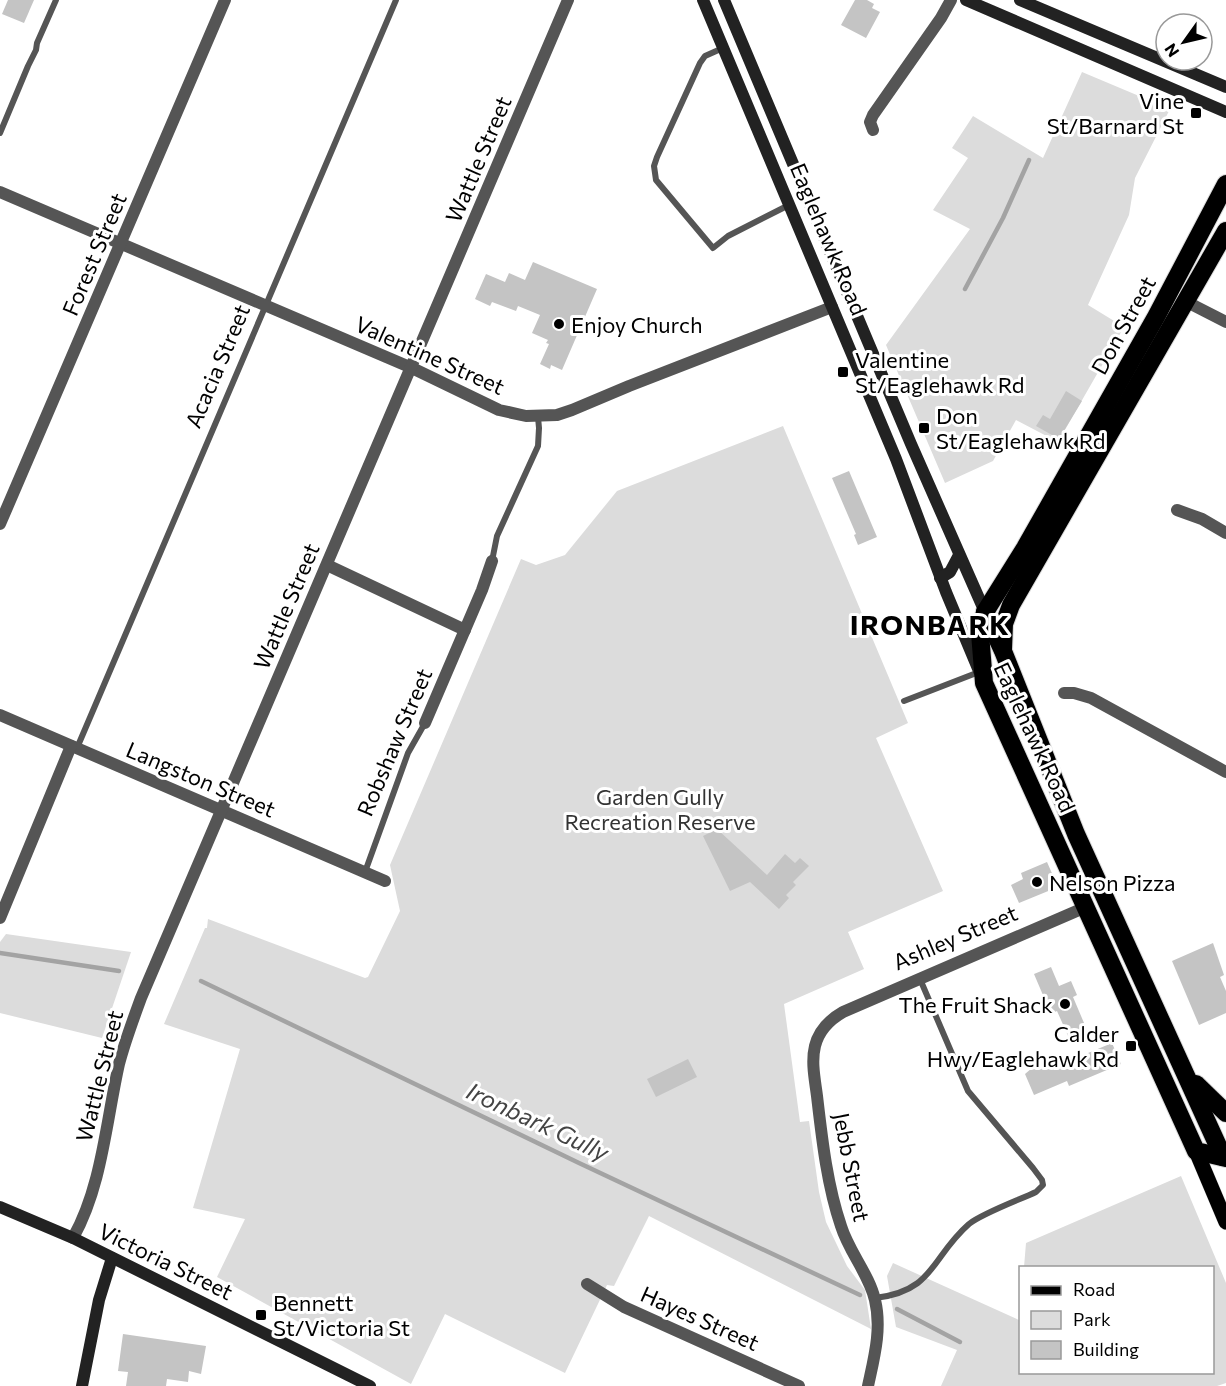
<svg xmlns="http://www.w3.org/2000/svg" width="1226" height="1386" viewBox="0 0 1226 1386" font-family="Commissioner,sans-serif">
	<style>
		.green { fill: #dcdcdc }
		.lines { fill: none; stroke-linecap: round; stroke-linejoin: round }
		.stream { stroke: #a3a3a3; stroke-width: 4.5 }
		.building { fill: #c4c4c4 }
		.primary-casing { stroke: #dbdbdb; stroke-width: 16 }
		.highway-casing { stroke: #dbdbdb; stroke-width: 20 }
		.lane { stroke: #555; stroke-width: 6 }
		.street { stroke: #555; stroke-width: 12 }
		.secondary { stroke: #222; stroke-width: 12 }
		.primary { stroke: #000; stroke-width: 15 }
		.highway { stroke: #000; stroke-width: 18 }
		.poi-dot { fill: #000; stroke: #fff; stroke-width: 2 }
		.labels { text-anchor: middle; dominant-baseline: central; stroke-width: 6; stroke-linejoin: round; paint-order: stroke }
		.poi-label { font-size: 22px; fill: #000; stroke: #fff; text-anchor: start }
		.street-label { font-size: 22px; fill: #000; stroke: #fff }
		.park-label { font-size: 22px; fill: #333; stroke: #fff }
		.water-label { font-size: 24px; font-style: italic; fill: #444; stroke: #fff }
		.district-label { font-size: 28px; font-weight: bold; letter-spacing: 1.5px; fill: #000; stroke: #fff }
	</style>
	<rect width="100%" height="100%" fill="#fff"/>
	<!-- green -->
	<g class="green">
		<polygon points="1082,72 1170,109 1135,178 1129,215 1088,305 1124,327 1058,442 1016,420 993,461 945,483 886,345 970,229 933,210 968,158 952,148 973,116 1043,158"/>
		<polygon points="783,426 908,723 876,738 943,891 848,932 864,969 784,1004 800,1122 809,1121 819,1192 826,1222 847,1266 865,1290 871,1329 649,1216 614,1286 607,1285 565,1373 445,1314 411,1384 217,1277 245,1219 193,1208 240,1049 164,1024 205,928 207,928 208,919 365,978 368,977 400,911 390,865 521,559 536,565 565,555 617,491"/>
		<polygon points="6,934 131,952 102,1038 0,1013 0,942"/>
		<polygon points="1181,1176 1226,1283 1226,1383 1217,1386 941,1386 957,1350 896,1327 887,1276 893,1263 1019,1320 1020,1308 1020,1372 1212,1372 1212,1268 1024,1267 1026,1243"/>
	</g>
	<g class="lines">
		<!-- stream -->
		<g class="stream">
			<polyline points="965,289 1003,218 1029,160"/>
			<polyline points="0,953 119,971"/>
			<polyline points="201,981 579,1163 860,1295"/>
			<polyline points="897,1309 960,1342"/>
		</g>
	</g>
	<!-- building -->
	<g class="building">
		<polygon points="8,0 34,0 24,23 2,14"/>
		<polygon points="855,0 867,0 874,4 872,8 880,12 866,38 841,25"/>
		<polygon points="533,262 597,289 562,370 551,365 550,369 540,364 549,344 546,343 548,340 532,333 540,315 518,306 516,311 492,302 490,306 475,299 486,274 505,282 509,273 525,280"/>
		<polygon points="1066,391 1082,401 1059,439 1036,426 1043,415 1050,419"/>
		<polygon points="849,471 877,537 858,545 854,535 856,534 832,478"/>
		<polygon points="717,829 767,875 785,854 795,863 800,858 809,866 793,882 796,885 786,895 789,898 779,909 750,882 730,891 703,836"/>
		<polygon points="1047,862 1058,887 1019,903 1011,885 1023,879 1021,873"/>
		<polygon points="1213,943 1224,975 1220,977 1226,991 1226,1013 1199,1025 1172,961"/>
		<polygon points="1051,967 1059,986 1071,981 1077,995 1073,997 1087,1030 1069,1038 1057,1011 1051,1014 1034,974"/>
		<polygon points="1112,1043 1121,1064 1069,1086 1067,1081 1034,1095 1025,1074 1032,1068 1066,1054 1069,1061"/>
		<polygon points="688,1059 697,1077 656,1097 647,1079"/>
		<polygon points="123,1334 206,1346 201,1374 189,1371 188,1382 167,1379 166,1386 126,1386 128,1372 118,1371"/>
	</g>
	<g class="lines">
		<!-- primary casing -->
		<g class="primary-casing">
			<polyline id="primary" points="1196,1151 1226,1222"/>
		</g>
		<!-- highway casing -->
		<g class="highway-casing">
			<g id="highway">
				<polyline points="1226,184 1156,317 1025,548 985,612 980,633 984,683 1196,1151 1226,1158"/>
				<polyline points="985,612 1003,651 1076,834 1223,1157"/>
				<polyline points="1003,650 1004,624 1011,605 1226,231"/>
				<polyline points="1196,1084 1226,1113"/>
			</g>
		</g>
		<!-- lane -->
		<g class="lane">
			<polyline points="723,48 705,56 700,63 657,157 654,166 656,180 713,248 728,236 789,205"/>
			<polyline points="0,133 28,66 36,50 37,43 56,0"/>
			<polyline points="492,561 497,536 538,446 539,428 538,417"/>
			<polyline points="904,701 979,672"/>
			<polyline points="77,748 396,0"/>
			<polyline points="365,872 408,753 425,723"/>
			<path d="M875,1298C935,1291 931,1257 969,1224C983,1213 1019,1200 1036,1192L1043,1185L1042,1180L1033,1168L968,1091L920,979"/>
		</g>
		<!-- street -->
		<g class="street">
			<polyline points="873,130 870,122 873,115 941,18 951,0"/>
			<polyline points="0,192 412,368 499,410 526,416 557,415 572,410 629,386 832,307"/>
			<polyline points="1185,301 1226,322"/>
			<polyline points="1177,510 1202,519 1226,533"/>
			<polyline points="0,524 225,0"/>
			<polyline points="327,565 465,630"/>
			<polyline points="1064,693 1074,693 1091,698 1226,772"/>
			<polyline points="0,715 385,881"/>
			<polyline points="425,723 482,590 492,561"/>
			<polyline points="0,918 71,746"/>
			<path d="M73,1238C102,1186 106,1122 119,1064C125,1041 133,1020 141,998L568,0"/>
			<polyline points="587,1284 624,1307 799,1386"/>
			<path d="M868,1386C874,1358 882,1329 875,1300C869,1274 849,1252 841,1226C827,1185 822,1139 817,1096C815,1080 811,1062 815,1046C819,1030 829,1020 843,1012L1086,907"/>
		</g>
		<!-- secondary -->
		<g class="secondary">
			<polyline points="703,0 896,459 946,592 979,671"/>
			<polyline points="724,0 911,444 985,612"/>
			<polyline points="966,0 1226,112"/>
			<polyline points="1020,0 1226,87"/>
			<polyline points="940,578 950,572 959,555"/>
			<polyline points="0,1207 73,1238 370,1386"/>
			<polyline points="82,1386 99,1300 112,1258"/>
		</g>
		<!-- primary -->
		<use href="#primary" class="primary"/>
		<!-- highway -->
		<use href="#highway" class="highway"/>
	</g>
	<!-- markers -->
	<g class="poi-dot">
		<rect x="1190" y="107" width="12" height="12" rx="3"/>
		<circle cx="559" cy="324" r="6"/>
		<rect x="837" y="366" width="12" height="12" rx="3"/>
		<rect x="918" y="422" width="12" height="12" rx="3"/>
		<circle cx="1037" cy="882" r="6"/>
		<circle cx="1065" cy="1004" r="6"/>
		<rect x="1125" y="1040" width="12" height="12" rx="3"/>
		<rect x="255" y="1309" width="12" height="12" rx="3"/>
	</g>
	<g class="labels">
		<!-- poi labels -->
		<g class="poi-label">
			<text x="1184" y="100" text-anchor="end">Vine<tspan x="1184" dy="25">St/Barnard St</tspan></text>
			<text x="571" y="324">Enjoy Church</text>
			<text x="855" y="359">Valentine<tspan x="855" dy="25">St/Eaglehawk Rd</tspan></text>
			<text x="936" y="415">Don<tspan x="936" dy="25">St/Eaglehawk Rd</tspan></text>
			<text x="1049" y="882">Nelson Pizza</text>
			<text x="1053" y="1004" text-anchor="end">The Fruit Shack</text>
			<text x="1119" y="1033" text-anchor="end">Calder<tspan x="1119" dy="25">Hwy/Eaglehawk Rd</tspan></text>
			<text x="273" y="1302">Bennett<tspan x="273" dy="25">St/Victoria St</tspan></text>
		</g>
		<!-- street labels -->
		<g class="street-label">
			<text transform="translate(478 159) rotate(-67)">Wattle Street</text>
			<text transform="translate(829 239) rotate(67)">Eaglehawk Road</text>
			<text transform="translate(94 254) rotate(-67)">Forest Street</text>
			<text transform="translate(1123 325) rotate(-61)">Don Street</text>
			<text transform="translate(430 355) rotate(24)">Valentine Street</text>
			<text transform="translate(217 366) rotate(-67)">Acacia Street</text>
			<text transform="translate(286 606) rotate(-67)">Wattle Street</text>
			<text transform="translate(1035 737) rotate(65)">Eaglehawk Road</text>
			<text transform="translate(394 742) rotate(-67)">Robshaw Street</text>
			<text transform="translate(201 779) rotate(23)">Langston Street</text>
			<text transform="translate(955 937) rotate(-23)">Ashley Street</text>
			<text transform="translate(99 1076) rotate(-76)">Wattle Street</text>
			<text transform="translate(852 1167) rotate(79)">Jebb Street</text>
			<text transform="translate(166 1261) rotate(26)">Victoria Street</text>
			<text transform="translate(700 1318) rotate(24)">Hayes Street</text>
		</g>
		<!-- park labels -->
		<g class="park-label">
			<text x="660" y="796">Garden Gully<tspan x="660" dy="25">Recreation Reserve</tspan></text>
		</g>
		<!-- water labels -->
		<g class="water-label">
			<text transform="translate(538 1121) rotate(25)">Ironbark Gully</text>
		</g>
		<!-- district labels -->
		<g class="district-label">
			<text x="930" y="624">IRONBARK</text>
		</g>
	</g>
	<!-- legend -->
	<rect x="1019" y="1266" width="195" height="108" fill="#ffffff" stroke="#999999" stroke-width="1.5"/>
	<rect x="1031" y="1286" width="30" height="9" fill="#000000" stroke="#999999" stroke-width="1.5"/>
	<text x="1073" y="1296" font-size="18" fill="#000000">Road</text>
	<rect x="1031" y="1311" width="30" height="18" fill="#dcdcdc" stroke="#999999" stroke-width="1.5"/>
	<text x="1073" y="1326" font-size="18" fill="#000000">Park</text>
	<rect x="1031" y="1341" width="30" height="18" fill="#c4c4c4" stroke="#999999" stroke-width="1.5"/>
	<text x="1073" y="1356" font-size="18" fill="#000000">Building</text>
	<!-- north arrow -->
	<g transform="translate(1184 42) rotate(236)"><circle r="28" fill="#ffffff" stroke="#999999" stroke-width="1.5"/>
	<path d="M0-4.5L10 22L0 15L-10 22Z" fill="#000000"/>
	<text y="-9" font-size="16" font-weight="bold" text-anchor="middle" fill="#000000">N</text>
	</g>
</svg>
